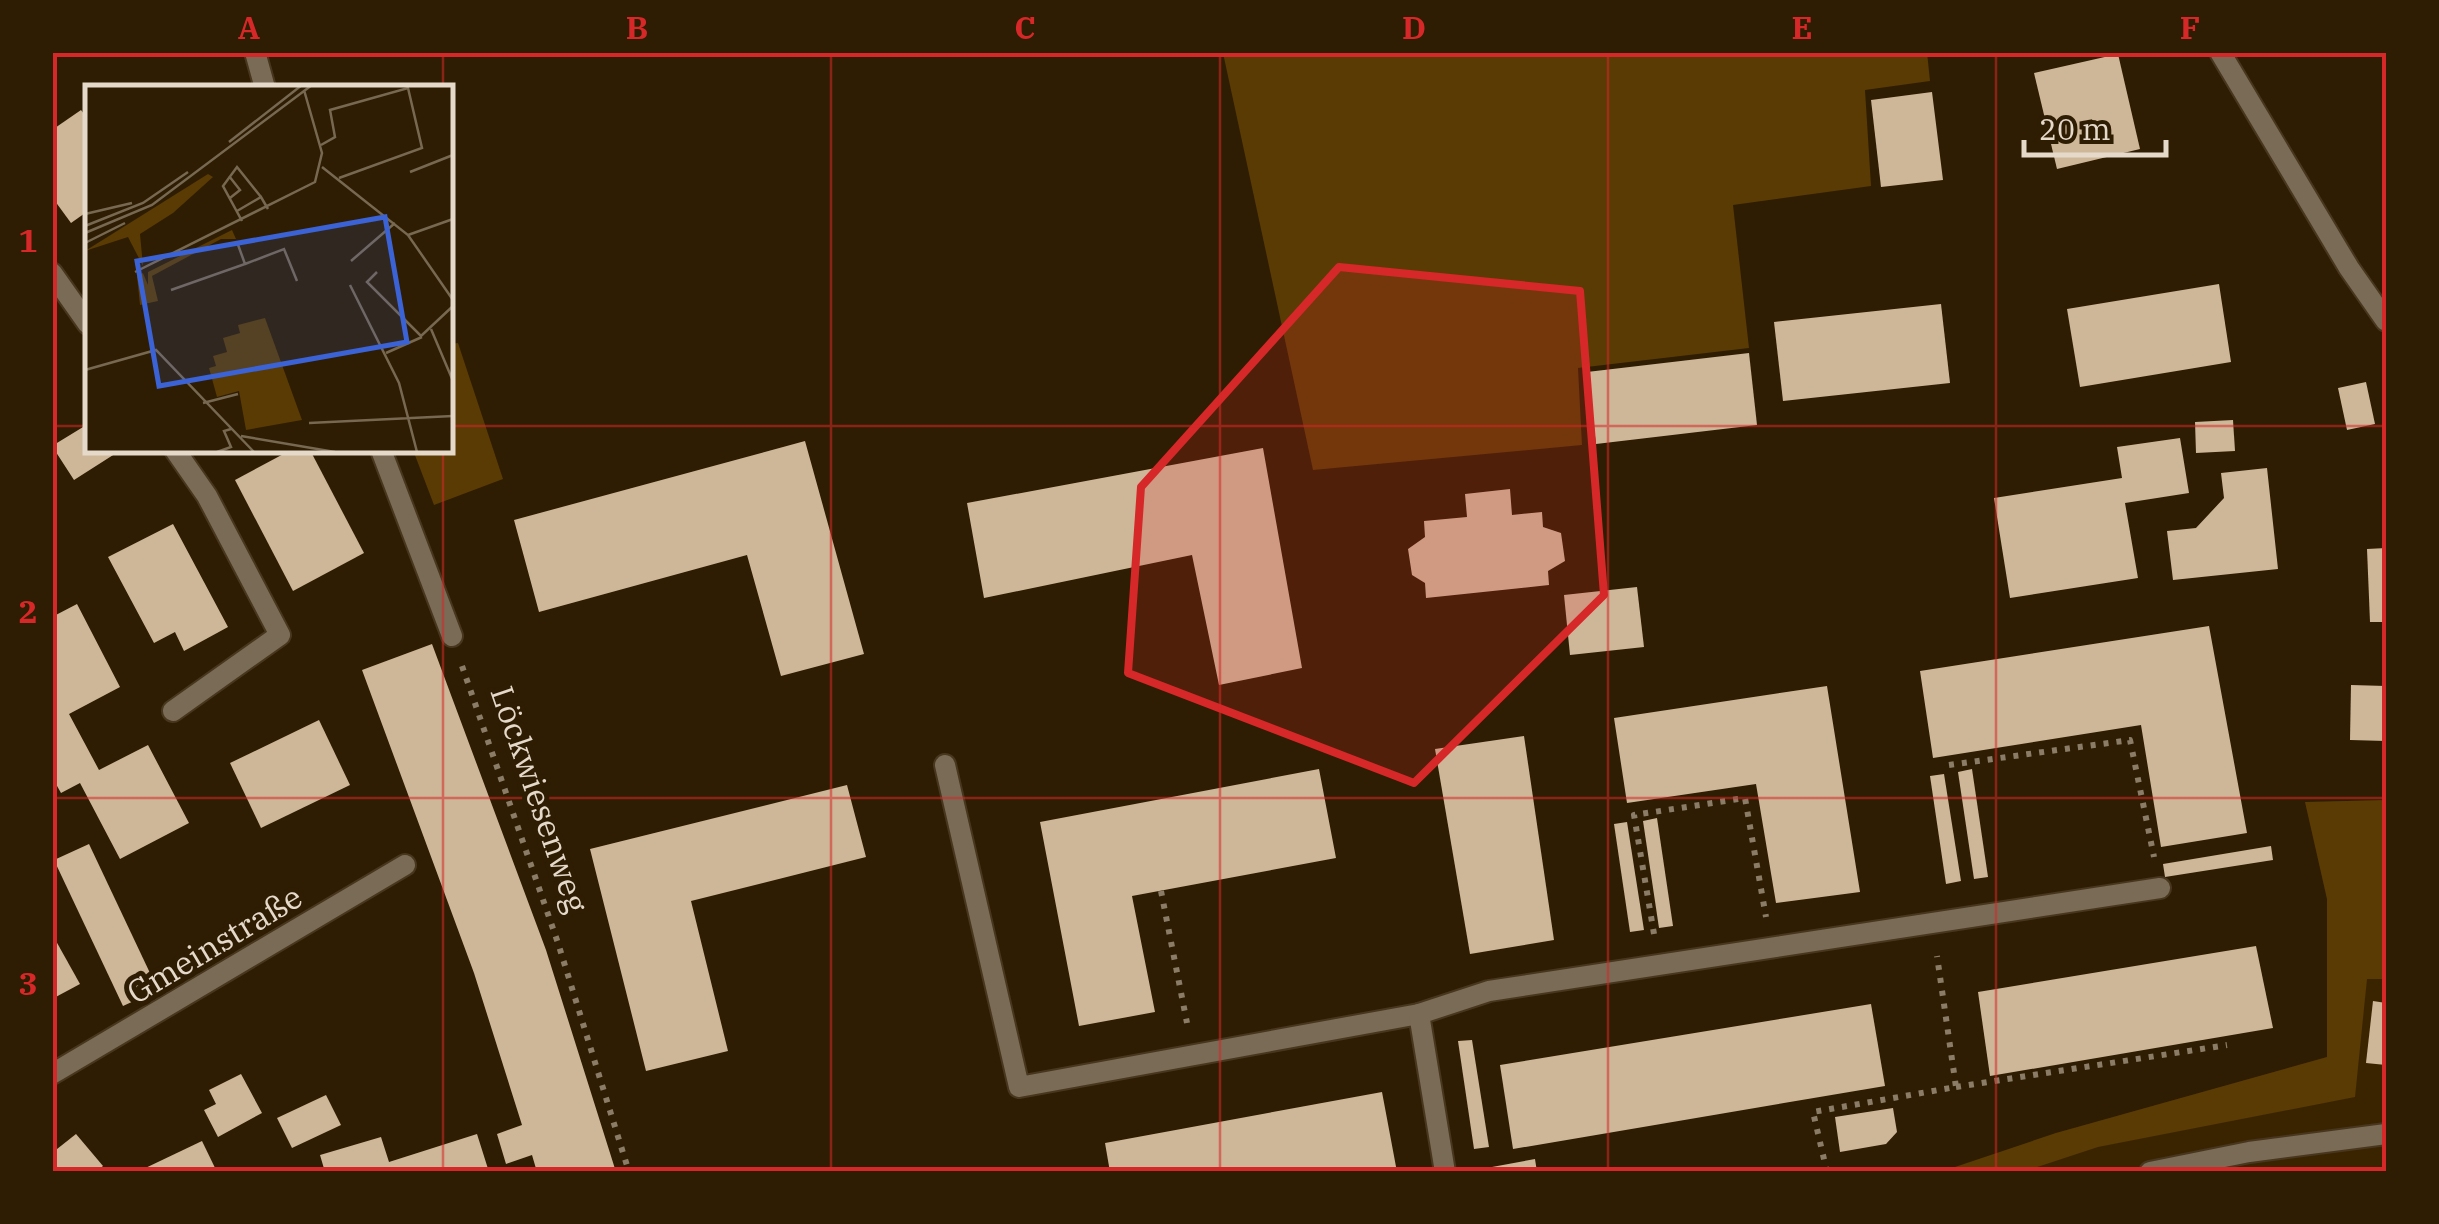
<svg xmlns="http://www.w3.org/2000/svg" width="2439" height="1224" viewBox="0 0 2439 1224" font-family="'IBM Plex Serif',serif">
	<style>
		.built { fill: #3a2400 }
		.green { fill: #5a3b04 }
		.building { fill: #ceb798 }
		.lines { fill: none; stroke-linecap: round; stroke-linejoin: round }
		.lane-casing { stroke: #48371e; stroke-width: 24 }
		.street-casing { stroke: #48371e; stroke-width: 24 }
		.path { stroke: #8a7c67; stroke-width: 6; stroke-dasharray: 5 8; stroke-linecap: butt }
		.lane { stroke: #7a6b56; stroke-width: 20 }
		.street { stroke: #7a6b56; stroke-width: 20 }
		.marked { fill: #d62828; fill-opacity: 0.2; stroke: #d62828; stroke-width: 8; stroke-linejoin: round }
		.grid { fill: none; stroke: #d62828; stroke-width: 2.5; stroke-opacity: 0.55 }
		.labels { text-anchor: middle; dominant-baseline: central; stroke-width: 10; stroke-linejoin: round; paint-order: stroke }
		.street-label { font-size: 32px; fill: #e5d9ca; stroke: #2e1d02 }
		.inset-road { fill: none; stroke: #776852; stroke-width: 2.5 }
		.view { fill: #3b63d6; fill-opacity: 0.15; stroke: #3b63d6; stroke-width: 5 }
		.inset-edge { fill: none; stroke: #e5d9ca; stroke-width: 5 }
		.neatline { fill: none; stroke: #d62828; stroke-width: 4 }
		.grid-label { font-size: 32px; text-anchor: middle; font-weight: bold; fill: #d62828 }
	</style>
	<rect width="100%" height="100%" fill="#2e1d02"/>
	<!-- built -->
	<polygon class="built" points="2386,800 2386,1171 1943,1172 2056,1133 2327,1057 2327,899 2305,802"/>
	<!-- green -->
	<g class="green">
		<polygon points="1927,52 1930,81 1865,90 1871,186 1733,205 1749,348 1578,368 1582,445 1313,470 1223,53"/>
		<polygon points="458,343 503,479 434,505 413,450 450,450 450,344"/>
		<polygon points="2386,800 2386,979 2367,979 2355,1097 2098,1147 2025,1171 1943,1171 2056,1133 2327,1057 2327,899 2305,802"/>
	</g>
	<!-- building -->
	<g class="building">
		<polygon points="2118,54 2140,149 2057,169 2034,73"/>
		<polygon points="1932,92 1943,180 1881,187 1871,100"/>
		<polygon points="81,110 88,119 88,211 71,223 52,197 52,130"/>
		<polygon points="2219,284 2231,362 2080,387 2067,309"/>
		<polygon points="1941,304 1950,383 1783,401 1774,322"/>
		<polygon points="1749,353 1757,425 1596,444 1587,372"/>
		<polygon points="2366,382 2375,424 2347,430 2338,388"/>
		<polygon points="2233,420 2235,451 2196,453 2195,422"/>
		<polygon points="88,424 88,450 121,450 74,480 52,446"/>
		<polygon points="2180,438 2189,493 2125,503 2138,578 2010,598 1994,498 2122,478 2117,447"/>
		<polygon points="805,441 864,654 781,676 747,555 539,612 514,520"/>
		<polygon points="1263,448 1302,668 1219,685 1192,555 984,598 967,503"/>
		<polygon points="291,450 310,450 364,553 293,591 235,480"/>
		<polygon points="2267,468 2278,569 2173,580 2167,531 2196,528 2224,498 2221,473"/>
		<polygon points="1510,489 1512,515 1542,512 1543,527 1561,533 1565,561 1548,571 1549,585 1426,598 1425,583 1412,575 1408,549 1425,537 1424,521 1467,517 1465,494"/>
		<polygon points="173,524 228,627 184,651 175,632 154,643 108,557"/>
		<polygon points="2386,548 2386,622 2370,622 2367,549"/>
		<polygon points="1637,587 1644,647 1570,655 1564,595"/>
		<polygon points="77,604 120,687 69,714 99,770 148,745 189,823 120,859 80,783 61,793 52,777 52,617"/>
		<polygon points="2209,626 2247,833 2161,847 2141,725 1933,758 1920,671"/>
		<polygon points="432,644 546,950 616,1172 537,1172 532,1155 506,1164 497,1134 522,1125 474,973 362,670"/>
		<polygon points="2351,685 2386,686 2386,741 2350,740"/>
		<polygon points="1827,686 1860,892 1776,903 1756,784 1627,803 1614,718"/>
		<polygon points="319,720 350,785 261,828 230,763"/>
		<polygon points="1524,736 1554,940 1470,954 1435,749"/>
		<polygon points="1319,769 1336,858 1132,896 1155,1012 1079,1026 1040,822"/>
		<polygon points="1972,769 1988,877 1974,879 1958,772"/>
		<polygon points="1944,774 1961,881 1946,884 1930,776"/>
		<polygon points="847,785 866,857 691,901 728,1051 646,1071 590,849"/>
		<polygon points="1657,818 1673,926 1659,928 1643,821"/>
		<polygon points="1627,822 1644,930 1630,932 1614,824"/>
		<polygon points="89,844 158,990 123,1006 54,860"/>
		<polygon points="2271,846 2273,860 2165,877 2163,864"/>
		<polygon points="56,941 80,984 52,999 52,942"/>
		<polygon points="2256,946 2273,1028 1990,1076 1978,992"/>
		<polygon points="2373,1001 2386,1003 2386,1065 2366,1063"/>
		<polygon points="1871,1004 1885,1086 1513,1149 1500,1065"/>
		<polygon points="1472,1040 1489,1147 1474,1149 1458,1041"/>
		<polygon points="241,1074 262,1113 218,1137 204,1110 216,1104 209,1090"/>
		<polygon points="1382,1092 1397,1172 1110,1172 1105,1143"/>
		<polygon points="326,1095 341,1125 292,1148 277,1118"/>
		<polygon points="1893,1108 1897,1132 1886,1144 1840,1152 1835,1117"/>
		<polygon points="76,1134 103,1166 96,1172 58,1172 52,1165 52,1153"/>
		<polygon points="477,1134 489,1172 325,1172 320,1155 381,1137 389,1162"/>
		<polygon points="202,1141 217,1172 137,1172"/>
		<polygon points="1535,1159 1537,1172 1493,1172 1492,1167"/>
	</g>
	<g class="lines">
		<!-- lane casing -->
		<g class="lane-casing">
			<g id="lane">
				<polyline points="945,765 1019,1087 1419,1014"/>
				<polyline points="1445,1172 1419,1014 1489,991 2160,888"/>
			</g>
		</g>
		<!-- street casing -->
		<g class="street-casing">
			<g id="street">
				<polyline points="255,52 265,88"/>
				<polyline points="2220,52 2349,268 2386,321"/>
				<polyline points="52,273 88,324"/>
				<polyline points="381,450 452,636"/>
				<polyline points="173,711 280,635 207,496 175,450"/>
				<polyline points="52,1074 405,865"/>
				<polyline points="2150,1172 2249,1152 2386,1134"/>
			</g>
		</g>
		<!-- path -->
		<g class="path">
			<polyline points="462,666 558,943 629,1172"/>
			<polyline points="1949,765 2130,740 2154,857"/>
			<polyline points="1161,891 1187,1023"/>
			<polyline points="1654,934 1634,815 1745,798 1766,917"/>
			<polyline points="1956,1087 2227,1045"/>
			<polyline points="1827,1172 1813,1112 1956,1087 1937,956"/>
		</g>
		<!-- lane -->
		<use href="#lane" class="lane"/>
		<!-- street -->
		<use href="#street" class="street"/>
	</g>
	<!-- marked area -->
	<path class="marked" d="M1339,267L1580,291L1604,595L1414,783L1128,673L1141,487Z"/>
	<!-- grid -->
	<path class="grid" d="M443,52V88M831,52V1172M1220,52V1172M1608,52V1172M1996,52V1172M52,426H88M450,426H2386M443,450V1172M52,798H2386"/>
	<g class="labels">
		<!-- street labels -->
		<g class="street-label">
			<text transform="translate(540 799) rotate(71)">Löckwiesenweg</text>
			<text transform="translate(214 944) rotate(-31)">Gmeinstraße</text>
		</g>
	</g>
	<!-- overview -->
	<g transform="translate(85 85)">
		<rect width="368" height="368" fill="#2e1d02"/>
		<path d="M123,89L128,92L88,128L55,149L58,181L43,152L0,166ZM147,145L151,154H136L67,191L73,216L55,220L52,191L58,188L63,200V187ZM180,233L217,335L161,345L154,306L132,312L124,283L131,281L128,271L142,267L138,253L155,248L153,240Z" fill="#5a3b04"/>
		<path class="inset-road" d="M144,57L217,0M236,60L250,52L245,25L323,3L337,63L254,93M237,82L323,150L368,215M325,87L368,70M144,91L155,105L145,113M152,126L176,112L183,124M0,129L47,118M157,136L138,101L152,82L176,112M0,141L58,118L103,87M0,148L67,120L227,0M323,150L368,134M0,158L40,138M266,176L310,138M160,179L199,164L212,196M50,187L230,97L237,68L219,5M292,187L282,197L336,251L368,221M265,200L314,298L332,367M86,205L160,179L152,157M346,244L368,296M301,268L337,252M0,285L71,265L169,367M118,318L153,309M224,338L368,331M156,351L250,367M132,367L146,362L139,346L146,344"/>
		<path class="view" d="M300,132L322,257L74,301L52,176Z"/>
		<rect width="368" height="368" class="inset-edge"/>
	</g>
	<!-- border -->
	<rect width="2439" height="1224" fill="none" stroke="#2e1d02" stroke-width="110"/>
	<!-- scale -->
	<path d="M2024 140v15h142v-15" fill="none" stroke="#e5d9ca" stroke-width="5"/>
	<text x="2039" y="140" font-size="30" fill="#e5d9ca" stroke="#2e1d02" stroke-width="8" paint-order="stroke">20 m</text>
	<rect x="55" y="55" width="2329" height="1114" class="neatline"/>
	<g class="grid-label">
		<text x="249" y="39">A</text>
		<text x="637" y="39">B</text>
		<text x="1025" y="39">C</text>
		<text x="1414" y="39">D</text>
		<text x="1802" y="39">E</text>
		<text x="2190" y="39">F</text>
		<text x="28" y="252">1</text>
		<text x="28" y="623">2</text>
		<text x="28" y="995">3</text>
	</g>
</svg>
